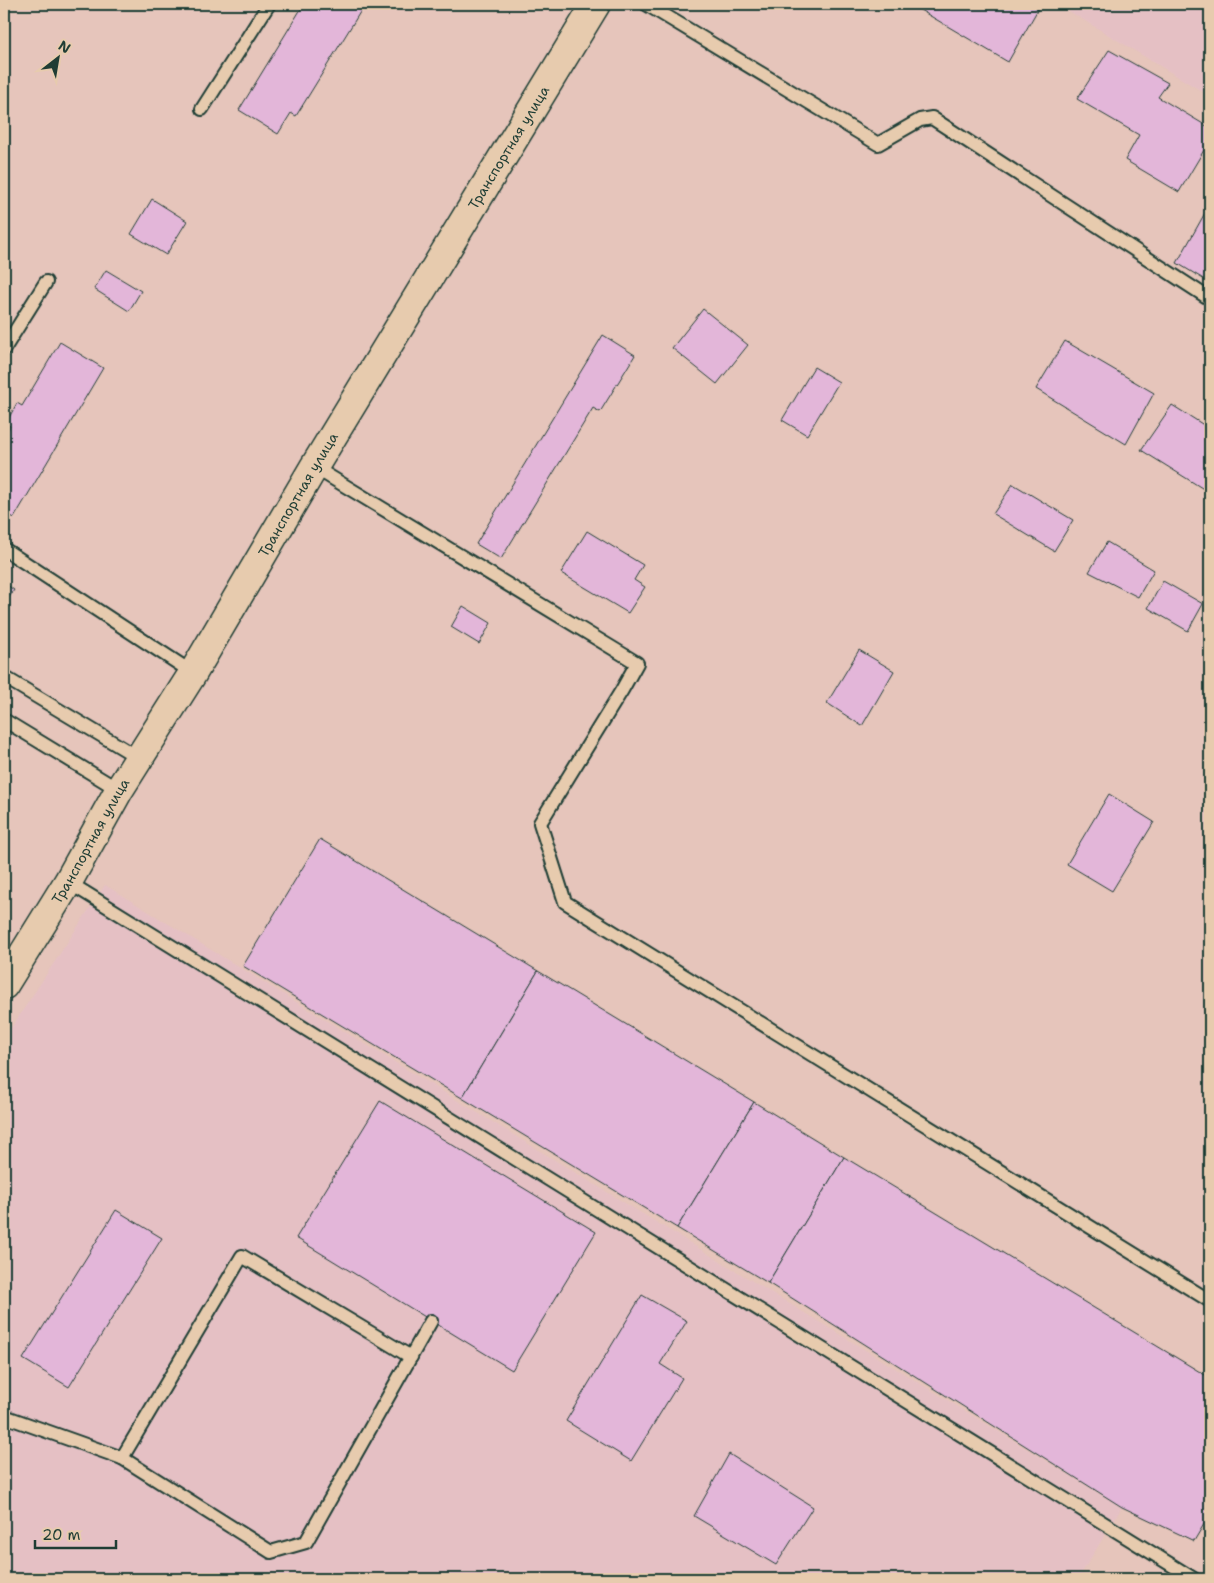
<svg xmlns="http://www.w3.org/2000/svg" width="1214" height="1583" viewBox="0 0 1214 1583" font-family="'Shantell Sans',sans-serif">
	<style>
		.built { fill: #e5c0c4 }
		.building { fill: #e3b6d9; stroke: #1f3d34 }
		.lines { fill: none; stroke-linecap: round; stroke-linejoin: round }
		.service-casing { stroke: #1f3d34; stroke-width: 16 }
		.tertiary-casing { stroke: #1f3d34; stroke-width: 31 }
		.service { stroke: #e7cbae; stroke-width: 12 }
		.tertiary { stroke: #e7cbae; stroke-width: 28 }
		.labels { text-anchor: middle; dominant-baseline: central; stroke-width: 4.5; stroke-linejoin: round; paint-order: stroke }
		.street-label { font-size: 14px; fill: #1f3d34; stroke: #e7cbae }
	</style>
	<rect width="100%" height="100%" fill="#e6c5bb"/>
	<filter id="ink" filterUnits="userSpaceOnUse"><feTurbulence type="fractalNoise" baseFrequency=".02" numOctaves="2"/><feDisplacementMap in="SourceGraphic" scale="10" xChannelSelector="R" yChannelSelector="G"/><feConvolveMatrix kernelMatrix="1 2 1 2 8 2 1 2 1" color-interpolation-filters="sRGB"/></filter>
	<g filter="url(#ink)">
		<!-- built -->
		<g class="built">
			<polygon points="1057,4 1210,4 1210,96"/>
			<polygon points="105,885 1122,1507 1078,1579 4,1579 4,1039"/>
		</g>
		<!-- building -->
		<g class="building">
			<polygon points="304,4 365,4 296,116 291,113 278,134 239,110"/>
			<polygon points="910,4 1030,4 1038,9 1008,62"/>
			<polygon points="1109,50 1168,83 1158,97 1210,128 1210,140 1179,192 1125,160 1139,135 1077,99"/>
			<polygon points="152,199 187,221 166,255 131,234"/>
			<polygon points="1210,204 1210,283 1177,263"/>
			<polygon points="106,270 141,291 129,311 94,289"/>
			<polygon points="703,309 748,345 717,384 672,348"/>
			<polygon points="603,335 635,355 600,412 593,408 501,559 476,544"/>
			<polygon points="1065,341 1154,393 1126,444 1036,389"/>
			<polygon points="60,342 103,368 14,518 4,511 4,437 10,426 6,423 17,403 22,406"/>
			<polygon points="814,367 839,382 807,435 782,420"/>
			<polygon points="1172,405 1210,429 1210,493 1141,450"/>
			<polygon points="1013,484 1073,520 1054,551 993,514"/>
			<polygon points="587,531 643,565 634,580 645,587 628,613 561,573"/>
			<polygon points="1107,542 1154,570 1138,597 1089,572"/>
			<polygon points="1163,581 1203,604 1188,631 1148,608"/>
			<polygon points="4,583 14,590 4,605"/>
			<polygon points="463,606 491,623 479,644 451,627"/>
			<polygon points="859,650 894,671 862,726 827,703"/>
			<polygon points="1109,794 1154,822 1112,891 1067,864"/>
			<polygon points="320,839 538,971 462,1098 243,966"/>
			<polygon points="538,971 754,1102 677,1228 462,1098"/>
			<polygon points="380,1101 596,1232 512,1370 296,1238"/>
			<polygon points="754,1102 844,1157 768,1283 677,1228"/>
			<polygon points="844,1157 1210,1378 1210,1514 1194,1541 1122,1507 768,1283"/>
			<polygon points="116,1210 162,1238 69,1387 23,1359"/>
			<polygon points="642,1295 687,1321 660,1364 682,1378 631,1461 566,1421"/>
			<polygon points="729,1454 813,1507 776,1565 694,1516"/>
		</g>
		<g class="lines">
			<!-- service casing -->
			<g class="service-casing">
				<g id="service">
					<polyline points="646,4 878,144 920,120 932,118 1210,299"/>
					<polyline points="202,109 269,4"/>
					<polyline points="4,349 46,282"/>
					<polyline points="314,467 637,663 622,690 540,823 565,902 1210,1301"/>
					<polyline points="4,549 193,673"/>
					<polyline points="4,677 139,758"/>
					<polyline points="4,720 119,790"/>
					<polyline points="68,882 1194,1579"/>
					<polyline points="4,1416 122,1458 271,1552 306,1542 431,1321"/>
					<polyline points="122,1458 242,1256 411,1357"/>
				</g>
			</g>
			<!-- tertiary casing -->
			<g class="tertiary-casing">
				<g id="tertiary">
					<path id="s1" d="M4,985L68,882L119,790L193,673L314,467L596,4"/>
				</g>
			</g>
			<!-- service -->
			<use href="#service" class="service"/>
			<!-- tertiary -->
			<use href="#tertiary" class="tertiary"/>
		</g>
	</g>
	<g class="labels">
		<!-- street labels -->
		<g class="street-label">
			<text stroke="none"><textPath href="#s1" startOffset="978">Транспортная улица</textPath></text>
			<text stroke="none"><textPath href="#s1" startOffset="572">Транспортная улица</textPath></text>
			<text stroke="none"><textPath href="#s1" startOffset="168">Транспортная улица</textPath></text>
		</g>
	</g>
	<!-- margin -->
	<rect width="1214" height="1583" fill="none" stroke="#e7cbae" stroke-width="20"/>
	<rect x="10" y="10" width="1194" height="1563" fill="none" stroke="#1f3d34" stroke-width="2" filter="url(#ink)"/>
	<!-- north arrow -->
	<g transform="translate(58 58) rotate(31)" stroke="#e7cbae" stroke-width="4" paint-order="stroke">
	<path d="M0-4L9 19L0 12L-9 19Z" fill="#1f3d34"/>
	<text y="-8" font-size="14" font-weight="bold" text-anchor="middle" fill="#1f3d34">N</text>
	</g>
	<!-- scale -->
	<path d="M35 1540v8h81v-8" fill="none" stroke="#1f3d34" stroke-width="2.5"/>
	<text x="42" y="1540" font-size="15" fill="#1f3d34" stroke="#e7cbae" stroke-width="4" paint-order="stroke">20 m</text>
</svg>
